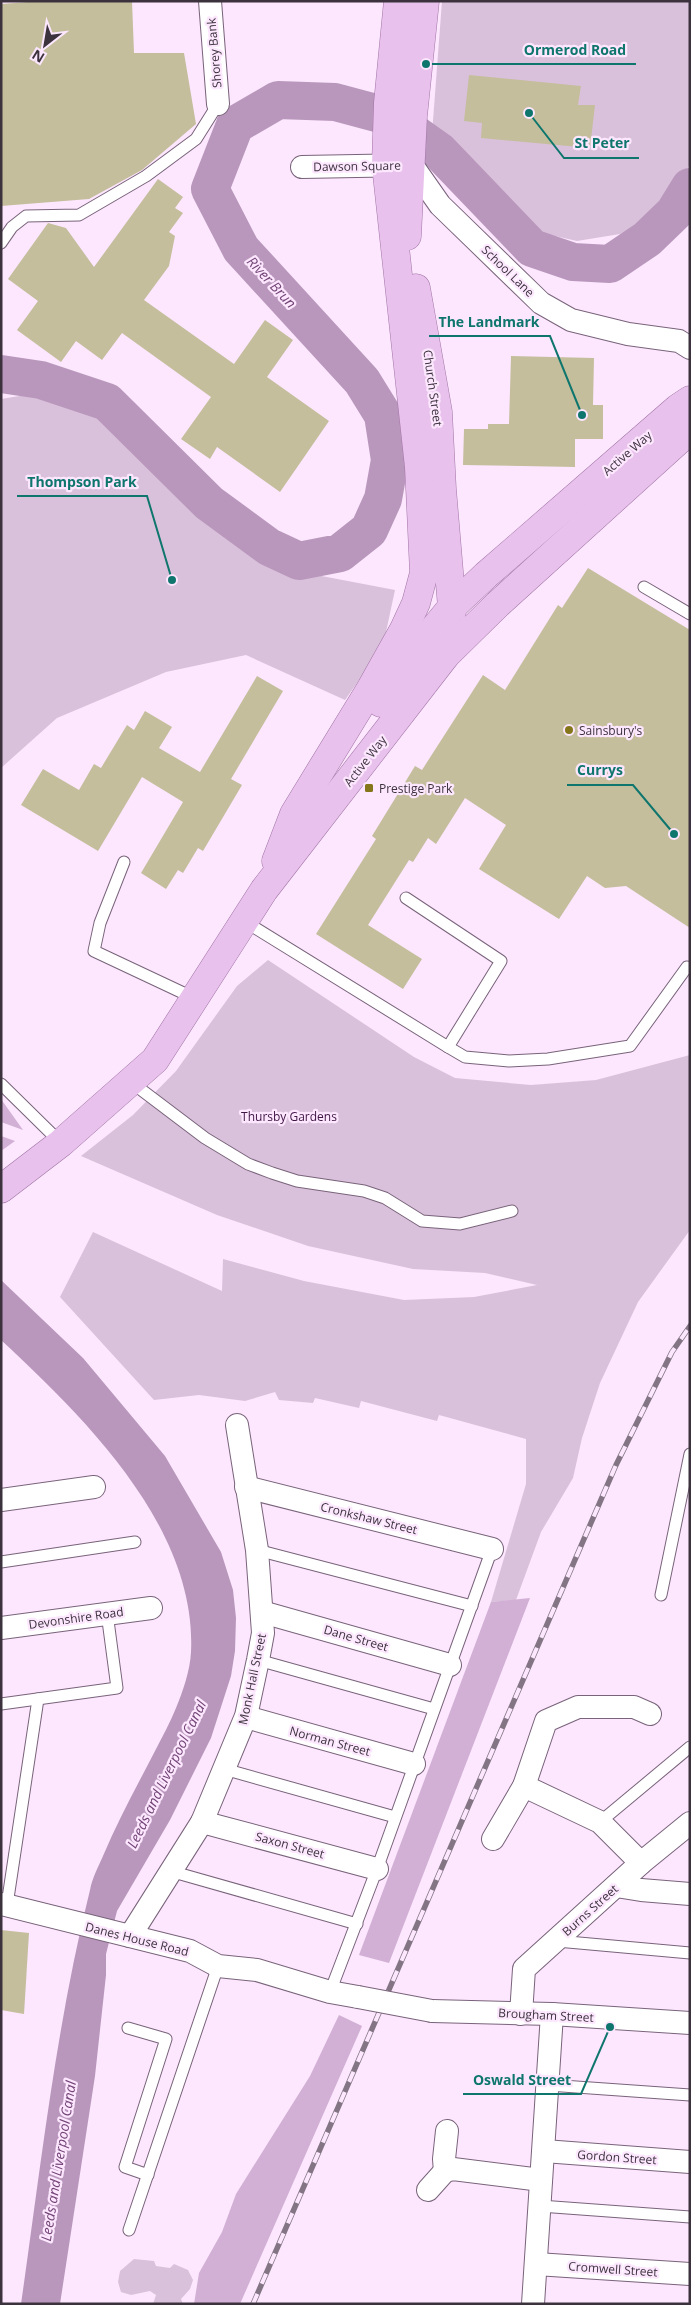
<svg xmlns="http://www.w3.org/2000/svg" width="691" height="2305" viewBox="0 0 691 2305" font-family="'Open Sans',sans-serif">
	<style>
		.green { fill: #dac1db }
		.forest { fill: #d2afd5 }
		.water { fill: #b997bc }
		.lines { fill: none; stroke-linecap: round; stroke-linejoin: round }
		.river { stroke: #b997bc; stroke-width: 38 }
		.building { fill: #c4be9c }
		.service-casing { stroke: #79637b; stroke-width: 13 }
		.minor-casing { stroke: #79637b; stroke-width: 24 }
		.primary-casing { stroke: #a274a6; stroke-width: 29 }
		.service { stroke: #fff; stroke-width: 11 }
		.minor { stroke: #fff; stroke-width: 22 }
		.primary { stroke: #e8c1ec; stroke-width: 28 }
		.rail-casing { stroke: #837584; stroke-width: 5.5 }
		.rail { stroke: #fce7fe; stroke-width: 4; stroke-dasharray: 11; stroke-linecap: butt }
		.minor-bridge-casing { stroke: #79637b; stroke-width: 24; stroke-linecap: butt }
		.minor-bridge { stroke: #fff; stroke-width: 22 }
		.poi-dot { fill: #85761a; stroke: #fce7fe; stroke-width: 2 }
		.labels { text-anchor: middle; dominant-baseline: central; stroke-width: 4.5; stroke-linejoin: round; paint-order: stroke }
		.street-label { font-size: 12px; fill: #3c323d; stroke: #fce7fe }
		.poi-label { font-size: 12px; fill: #3c323d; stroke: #fce7fe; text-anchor: start }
		.park-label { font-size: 12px; fill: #3f1544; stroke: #fce7fe }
		.water-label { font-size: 14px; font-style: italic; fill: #724476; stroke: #fce7fe }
		.leader { fill: none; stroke: #0f766e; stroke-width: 2 }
		.callout-dot { fill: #0f766e; stroke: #fce7fe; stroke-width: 2 }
		.callout-label { font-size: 14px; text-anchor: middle; font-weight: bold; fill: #0f766e; stroke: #fce7fe; stroke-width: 4.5; stroke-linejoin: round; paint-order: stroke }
	</style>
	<rect width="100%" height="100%" fill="#fce7fe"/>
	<!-- green -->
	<g class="green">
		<polygon points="442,1 690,1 690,162 686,174 654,218 620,234 577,241 542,233 432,134"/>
		<polygon points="44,392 116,426 224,526 290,570 395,590 383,646 345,700 246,655 166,672 57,718 1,768 1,399"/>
		<polygon points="268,960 414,1057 455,1078 531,1085 596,1080 690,1055 690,1230 638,1302 600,1383 582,1438 573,1478 541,1532 516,1600 491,1602 526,1484 526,1439 439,1415 437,1421 361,1401 359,1408 315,1398 313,1403 279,1400 275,1392 245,1401 199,1395 154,1400 60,1297 93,1232 222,1291 223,1259 304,1281 404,1300 474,1297 537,1285 485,1273 413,1269 308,1246 217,1215 81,1156 133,1115 176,1071 237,986"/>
		<polygon points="134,2259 154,2261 156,2266 170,2268 174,2264 188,2270 193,2280 190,2289 181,2299 183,2304 153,2304 156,2295 150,2291 131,2295 121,2292 118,2282 120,2271"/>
	</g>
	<!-- forest -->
	<g class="forest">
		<polygon points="1,1099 23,1130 1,1122"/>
		<polygon points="1,1136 15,1141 1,1151"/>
		<polygon points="530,1598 389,1963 359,1955 491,1602"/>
		<polygon points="339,2015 362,2026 240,2304 194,2304 199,2273 222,2232 236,2194 310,2076"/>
	</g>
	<!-- water -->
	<path class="water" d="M1,1280L83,1358L165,1456L221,1552L233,1590L236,1618L235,1651L231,1676L211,1738L170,1820L117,1911L106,1954V1975L95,2076L60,2304H21C41,2165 56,2026 90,1890C92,1879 98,1867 103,1856C118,1820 137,1786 155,1751C162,1737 170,1723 176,1708C183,1691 190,1671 191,1652C197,1528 85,1418 1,1340Z"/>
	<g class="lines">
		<!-- river -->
		<polyline class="river" points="1,374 41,380 107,402 209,503 269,547 299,561 340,553 369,530 383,499 390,460 383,415 362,381 241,249 210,189 235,125 278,100 335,102 391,117 439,151 532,248 573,262 610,264 647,239 674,213 690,187"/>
	</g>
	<!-- building -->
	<g class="building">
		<polygon points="41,1 132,1 134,53 184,53 196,124 142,170 89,199 1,206 1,4"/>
		<polygon points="469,75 581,86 578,105 595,105 590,148 481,138 482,123 464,121"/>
		<polygon points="158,179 183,197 175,208 183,213 169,232 175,236 169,266 144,300 234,364 265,320 293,340 267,377 329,421 280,492 217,447 210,459 181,439 211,397 122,333 102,360 76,341 61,362 17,330 38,301 8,279 48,223 66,228 94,267"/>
		<polygon points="511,356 594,358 593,405 603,405 603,439 575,439 575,467 463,465 464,429 488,429 488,424 509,424"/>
		<polygon points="588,568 690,630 690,928 626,886 605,888 587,876 559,919 479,869 506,825 465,798 436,844 428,838 413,862 409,860 368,925 422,959 403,989 316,934 376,839 372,836 415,766 422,770 483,675 505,690 558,605 562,608"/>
		<polygon points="257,676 283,691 231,779 242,785 203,851 198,848 183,873 178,870 166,889 141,873 183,802 142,777 98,851 21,805 43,769 79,790 94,764 101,768 127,725 134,730 145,711 172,727 159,748 200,772"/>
		<polygon points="1,1930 29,1933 24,2014 1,2010"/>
	</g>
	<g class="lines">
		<!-- service casing -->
		<g class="service-casing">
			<g id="service">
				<polyline points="1,243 12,227 26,216 79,215 146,176 196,139 218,104"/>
				<polyline points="644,587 690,614"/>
				<polyline points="124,862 100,923 94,951 194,998"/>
				<polyline points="244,921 448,1047 501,961 406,898"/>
				<polyline points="448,1047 465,1057 509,1061 548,1059 630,1046 687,967"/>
				<polyline points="131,1082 205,1138 248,1164 272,1173 297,1181 364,1191 385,1198 422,1221 460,1224 512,1211"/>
				<polyline points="1,1084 61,1143"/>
				<polyline points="257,1550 472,1606"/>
				<polyline points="1,1562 135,1542"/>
				<polyline points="661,1595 690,1454"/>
				<polyline points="258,1660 434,1709"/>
				<polyline points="1,1704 117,1688 107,1613"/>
				<polyline points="224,1769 395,1817"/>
				<polyline points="600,1822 690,1747"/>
				<polyline points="170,1871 357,1924"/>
				<polyline points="7,1905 38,1699"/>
				<polyline points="557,1941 690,1953"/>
				<polyline points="330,1992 377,1869 492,1549"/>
				<polyline points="128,2028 166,2039 125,2167 148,2175"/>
				<polyline points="548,2085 690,2095"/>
				<polyline points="540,2206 690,2217"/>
				<polyline points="129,2230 218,1966"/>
			</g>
		</g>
		<!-- minor casing -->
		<g class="minor-casing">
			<g id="minor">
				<polyline points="210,1 218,104"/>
				<polyline points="302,167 412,165 440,205 541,303 571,320 628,334 679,341 690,348"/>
				<polyline points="246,1487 492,1549"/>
				<polyline points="1,1500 94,1487"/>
				<polyline points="262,1612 450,1665"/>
				<polyline points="1,1628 151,1608"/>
				<polyline points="246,1717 414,1764"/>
				<polyline points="202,1822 377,1869"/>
				<polyline points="493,1839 524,1786"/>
				<polyline points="641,1863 600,1822 524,1786 546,1721 578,1707 634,1707 650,1714"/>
				<polyline points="616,1886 641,1890 690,1894"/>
				<polyline points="1,1904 190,1951 218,1966 257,1970 330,1992 358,1997"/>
				<polyline points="130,1936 202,1822 246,1716 258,1660 263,1633 257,1550 237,1425"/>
				<polyline points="432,2011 552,2014 690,2023"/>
				<polyline points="521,2014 524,1969 641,1863 690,1823"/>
				<polyline points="544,2151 690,2162"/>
				<polyline points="445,2171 444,2159 447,2131"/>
				<polyline points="428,2190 445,2171 453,2169 541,2180"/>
				<polyline points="536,2264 690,2274"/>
				<polyline points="533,2304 552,2014"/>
			</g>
		</g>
		<!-- primary casing -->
		<g class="primary-casing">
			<g id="primary">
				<polyline points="407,236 413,116 425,1"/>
				<polyline points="416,288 438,412 442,489 452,607 450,638 446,655"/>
				<polyline points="381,703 413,654 452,607 486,575 678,408 690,400"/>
				<polyline points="276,861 294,814 371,688 404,629 416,603 424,573 419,467 386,165 388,103 398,1"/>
				<polyline points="1,1189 61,1143 155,1060 264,890 446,655 498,604 690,430"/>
			</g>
		</g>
		<!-- service -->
		<use href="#service" class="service"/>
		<!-- minor -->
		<use href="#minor" class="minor"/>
		<!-- primary -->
		<use href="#primary" class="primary"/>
		<!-- rail casing -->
		<g class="rail-casing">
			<polyline id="rail" points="253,2304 616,1465 672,1352 690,1326"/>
		</g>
		<!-- rail -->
		<use href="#rail" class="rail"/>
		<!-- minor-bridge casing -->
		<g class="minor-bridge-casing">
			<polyline id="minor-bridge" points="358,1997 432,2011"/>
		</g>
		<!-- minor-bridge -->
		<use href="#minor-bridge" class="minor-bridge"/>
	</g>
	<!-- markers -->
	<g class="poi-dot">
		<circle cx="569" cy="730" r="5"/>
		<rect x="364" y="783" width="10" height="10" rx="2.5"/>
	</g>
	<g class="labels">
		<!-- street labels -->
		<g class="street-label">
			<text transform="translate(214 53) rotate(-95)">Shorey Bank</text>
			<text transform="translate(357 166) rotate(-1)">Dawson Square</text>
			<text transform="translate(508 271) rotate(44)">School Lane</text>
			<text transform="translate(433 388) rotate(82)">Church Street</text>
			<text transform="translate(627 453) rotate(-41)">Active Way</text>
			<text transform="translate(365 761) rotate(-52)">Active Way</text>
			<text transform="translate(369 1518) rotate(14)">Cronkshaw Street</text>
			<text transform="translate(76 1618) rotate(-8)">Devonshire Road</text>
			<text transform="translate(356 1638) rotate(16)">Dane Street</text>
			<text transform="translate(252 1679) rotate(-78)">Monk Hall Street</text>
			<text transform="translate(330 1741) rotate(15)">Norman Street</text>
			<text transform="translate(290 1845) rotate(15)">Saxon Street</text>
			<text transform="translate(590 1910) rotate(-42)">Burns Street</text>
			<text transform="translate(137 1939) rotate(14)">Danes House Road</text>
			<text transform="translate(546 2015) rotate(3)">Brougham Street</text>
			<text transform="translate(617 2157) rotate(4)">Gordon Street</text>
			<text transform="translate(613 2269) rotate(4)">Cromwell Street</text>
		</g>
		<!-- poi labels -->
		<g class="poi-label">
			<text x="579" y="730">Sainsbury's</text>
			<text x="379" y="788">Prestige Park</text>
		</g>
		<!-- park labels -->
		<g class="park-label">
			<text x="289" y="1116">Thursby Gardens</text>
		</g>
		<!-- water labels -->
		<g class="water-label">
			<text transform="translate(272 282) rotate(47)">River Brun</text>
			<text transform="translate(166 1774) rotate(-64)">Leeds and Liverpool Canal</text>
			<text transform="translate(58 2161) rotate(-81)">Leeds and Liverpool Canal</text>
		</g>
	</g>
	<!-- callouts -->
	<path class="leader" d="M426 64L514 64H636M529 113L564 158H639M582 415L550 336H429M172 580L147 496H17M674 834L633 785H567M610 2027L581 2094H463"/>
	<g class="callout-dot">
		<circle cx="426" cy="64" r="5"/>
		<circle cx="529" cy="113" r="5"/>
		<circle cx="582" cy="415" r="5"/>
		<circle cx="172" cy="580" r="5"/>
		<circle cx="674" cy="834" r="5"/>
		<circle cx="610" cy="2027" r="5"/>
	</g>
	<g class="callout-label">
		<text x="575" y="55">Ormerod Road</text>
		<text x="602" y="148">St Peter</text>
		<text x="489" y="327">The Landmark</text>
		<text x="82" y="487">Thompson Park</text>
		<text x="600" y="775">Currys</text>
		<text x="522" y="2085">Oswald Street</text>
	</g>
	<!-- border -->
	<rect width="691" height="2305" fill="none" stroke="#3c323d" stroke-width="5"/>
	<!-- north arrow -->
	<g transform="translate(45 45) rotate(211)" stroke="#fce7fe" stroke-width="4" paint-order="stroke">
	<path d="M0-4L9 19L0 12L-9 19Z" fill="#3c323d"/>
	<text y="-8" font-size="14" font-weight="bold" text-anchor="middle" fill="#3c323d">N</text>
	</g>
</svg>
